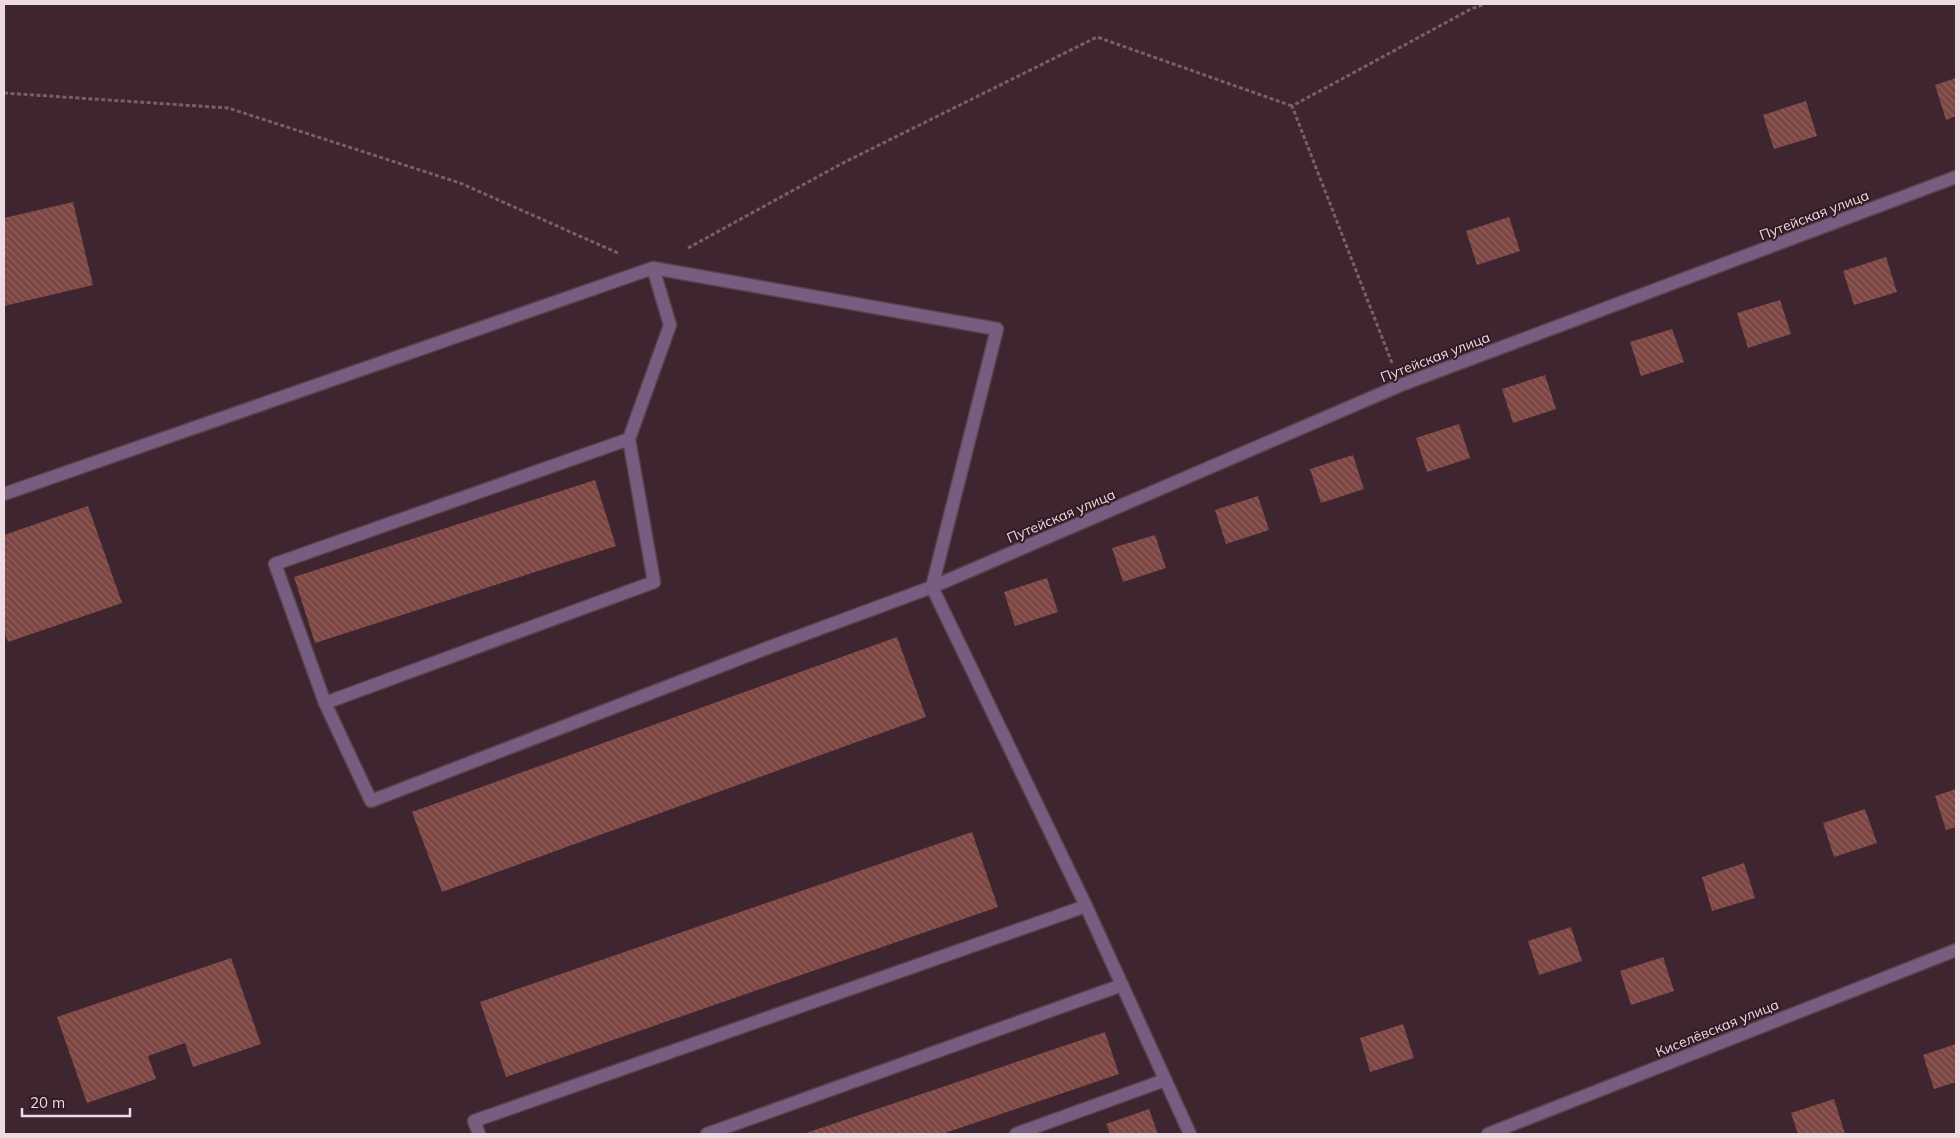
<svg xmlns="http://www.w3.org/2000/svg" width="1960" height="1138" viewBox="0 0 1960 1138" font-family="Mulish,sans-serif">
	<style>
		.building { fill: url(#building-back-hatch) }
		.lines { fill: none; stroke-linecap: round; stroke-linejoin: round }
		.minor-casing { stroke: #5a424c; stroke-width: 15 }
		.path { stroke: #766069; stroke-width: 3; stroke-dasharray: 4 2.5; stroke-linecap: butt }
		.minor { stroke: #775d7f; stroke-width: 12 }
		.labels { text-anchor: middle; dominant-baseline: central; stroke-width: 4; stroke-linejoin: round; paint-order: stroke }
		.street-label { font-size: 14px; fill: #ecdbe2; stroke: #331b26 }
	</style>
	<defs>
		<pattern id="building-back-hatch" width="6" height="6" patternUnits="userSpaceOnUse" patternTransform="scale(1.25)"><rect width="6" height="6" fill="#7c4643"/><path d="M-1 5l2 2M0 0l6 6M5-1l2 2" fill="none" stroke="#8f605e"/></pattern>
	</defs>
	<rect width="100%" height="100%" fill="#3e2530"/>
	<!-- building -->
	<g class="building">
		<polygon points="1956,78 1956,116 1946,120 1935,85"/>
		<polygon points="1806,101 1817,136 1774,149 1763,115"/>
		<polygon points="73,202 93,285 4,306 4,218"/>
		<polygon points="1509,217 1520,251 1477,265 1466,231"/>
		<polygon points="1886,257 1897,292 1854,305 1843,271"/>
		<polygon points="1780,300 1791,334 1748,348 1737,313"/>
		<polygon points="1672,329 1684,362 1641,376 1630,342"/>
		<polygon points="1545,375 1556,409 1513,423 1502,389"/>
		<polygon points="1459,424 1470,458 1427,472 1416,438"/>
		<polygon points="1353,455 1364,489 1321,503 1310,469"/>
		<polygon points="595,480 616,546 315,643 294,577"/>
		<polygon points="1258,496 1269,530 1226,544 1215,510"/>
		<polygon points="88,506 122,603 8,642 4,630 4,535"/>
		<polygon points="1155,535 1166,568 1123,582 1112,548"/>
		<polygon points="1047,578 1058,612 1015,626 1004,592"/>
		<polygon points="897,637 926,717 442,892 412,812"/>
		<polygon points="1956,789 1956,827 1946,830 1935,796"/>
		<polygon points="1865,809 1877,843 1834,857 1823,823"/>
		<polygon points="972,832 998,907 506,1077 480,1002"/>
		<polygon points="1744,863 1755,898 1712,911 1702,877"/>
		<polygon points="1571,927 1582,961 1539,975 1528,941"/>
		<polygon points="1663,957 1674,991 1631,1005 1620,971"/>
		<polygon points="231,958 261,1044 193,1067 185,1043 148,1056 156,1079 87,1103 57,1017"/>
		<polygon points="1403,1024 1414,1058 1370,1072 1360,1038"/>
		<polygon points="1105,1032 1119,1074 942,1134 803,1134"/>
		<polygon points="1956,1044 1956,1082 1934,1089 1923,1055"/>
		<polygon points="1834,1099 1845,1134 1798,1134 1791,1113"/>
		<polygon points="1149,1109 1158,1134 1110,1134 1106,1124"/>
	</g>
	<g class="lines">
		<!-- minor casing -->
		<g class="minor-casing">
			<g id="minor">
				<polyline points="653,268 670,325 629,439 654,582 325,703 371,801 762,650 932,587 1401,385 1956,177"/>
				<polyline points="4,494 653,268 997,329 932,587 1086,906 1190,1134"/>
				<polyline points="325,703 275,564 629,439"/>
				<polyline points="479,1134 474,1121 1086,906"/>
				<polyline points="707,1134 1122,985"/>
				<polyline points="1016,1134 1165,1080"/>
				<polyline points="1488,1134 1956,950"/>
			</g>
		</g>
		<!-- path -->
		<g class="path">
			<polyline points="4,93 228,108 460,183 618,253"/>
			<polyline points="688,248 841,164 1097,37 1292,106"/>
			<polyline points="1392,363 1292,106 1471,9 1485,4"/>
		</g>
		<!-- minor -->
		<use href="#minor" class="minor"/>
	</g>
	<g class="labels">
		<!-- street labels -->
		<g class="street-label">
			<text transform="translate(1814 215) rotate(-21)">Путейская улица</text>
			<text transform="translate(1435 357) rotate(-21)">Путейская улица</text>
			<text transform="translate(1061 516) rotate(-23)">Путейская улица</text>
			<text transform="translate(1717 1028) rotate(-22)">Киселёвская улица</text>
		</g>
	</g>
	<!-- border -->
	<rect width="1960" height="1138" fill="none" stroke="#ecdbe2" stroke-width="10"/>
	<!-- scale -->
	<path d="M22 1108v8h108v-8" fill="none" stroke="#ecdbe2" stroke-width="2.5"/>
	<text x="30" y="1108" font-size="15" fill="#ecdbe2" stroke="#331b26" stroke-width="4" paint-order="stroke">20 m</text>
</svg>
